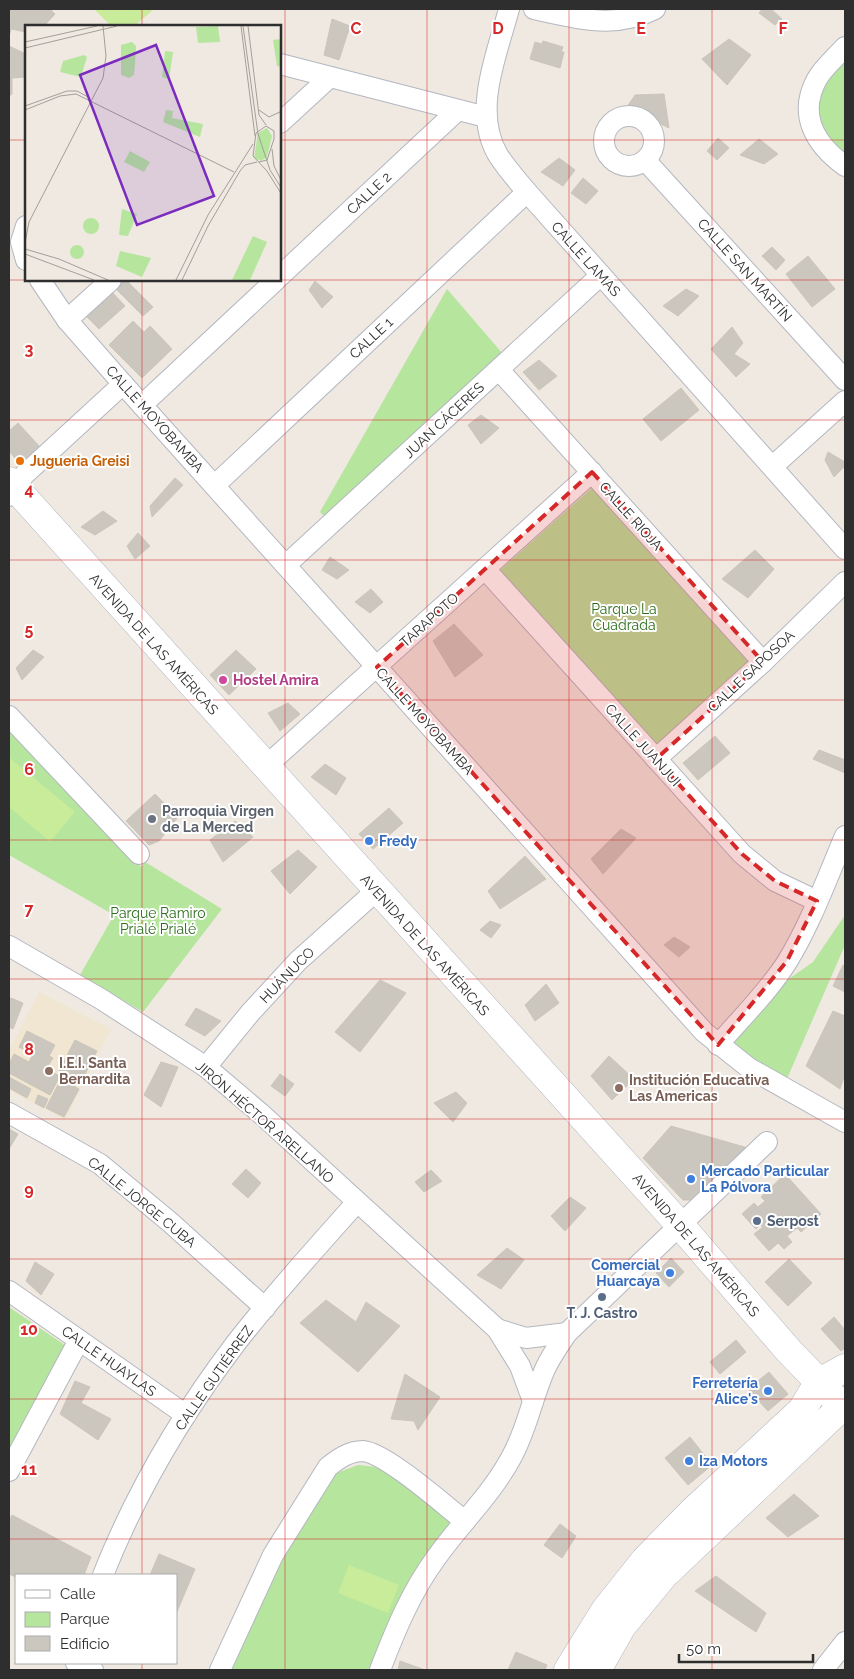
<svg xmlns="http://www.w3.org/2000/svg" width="854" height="1679" viewBox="0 0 854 1679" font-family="Raleway,sans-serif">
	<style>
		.education { fill: #f0e6d1 }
		.green { fill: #b6e59e }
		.pitch { fill: #c9ec9a }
		.building { fill: #cbc7bf; stroke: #cbc5ba }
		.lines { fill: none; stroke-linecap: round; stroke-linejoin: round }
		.street-casing { stroke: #b4b7c1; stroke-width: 22 }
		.secondary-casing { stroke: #b4b7c1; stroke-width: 29 }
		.street { stroke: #fff; stroke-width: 20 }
		.secondary { stroke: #fff; stroke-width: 28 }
		.marked { fill: #d62828; fill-opacity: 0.2; stroke: #d62828; stroke-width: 4; stroke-dasharray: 10 6; stroke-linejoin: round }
		.grid { fill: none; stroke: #d62828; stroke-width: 1; stroke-opacity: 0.55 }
		.food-dot { fill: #e8710a; stroke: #fff; stroke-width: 2 }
		.hotel-dot { fill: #d1479c; stroke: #fff; stroke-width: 2 }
		.worship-dot { fill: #6b7280; stroke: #fff; stroke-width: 2 }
		.shop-dot { fill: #3f7fe0; stroke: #fff; stroke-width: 2 }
		.education-dot { fill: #8d6e63; stroke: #fff; stroke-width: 2 }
		.service-dot { fill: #5c6f8a; stroke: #fff; stroke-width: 2 }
		.labels { text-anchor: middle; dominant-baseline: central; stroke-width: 4; stroke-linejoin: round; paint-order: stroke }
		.street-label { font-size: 14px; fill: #2e2e2e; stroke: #fff }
		.food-label { font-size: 14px; font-weight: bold; fill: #c56008; stroke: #fff; text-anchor: start }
		.park-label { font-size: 14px; fill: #2c6e1b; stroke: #fff }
		.hotel-label { font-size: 14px; font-weight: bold; fill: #b23c85; stroke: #fff; text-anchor: start }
		.worship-label { font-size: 14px; font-weight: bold; fill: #5b616d; stroke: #fff; text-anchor: start }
		.shop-label { font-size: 14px; font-weight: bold; fill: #366cbe; stroke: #fff; text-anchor: start }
		.education-label { font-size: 14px; font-weight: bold; fill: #785e54; stroke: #fff; text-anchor: start }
		.service-label { font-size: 14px; font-weight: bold; fill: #4e5e75; stroke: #fff; text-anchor: start }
		.inset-road { fill: none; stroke: #a29e99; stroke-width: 1 }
		.view { fill: #7b2cbf; fill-opacity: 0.15; stroke: #7b2cbf; stroke-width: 2.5 }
		.inset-edge { fill: none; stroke: #2e2e2e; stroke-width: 2.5 }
		.grid-label { font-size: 16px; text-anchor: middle; font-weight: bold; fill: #d62828; stroke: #fff; stroke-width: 4; stroke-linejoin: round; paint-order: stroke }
	</style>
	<rect width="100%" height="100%" fill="#efe9e1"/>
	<!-- education -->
	<polygon class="education" points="39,992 111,1029 65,1120 9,1090 9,1051"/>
	<!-- green -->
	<g class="green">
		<path d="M845,59V155L818,127C817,87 819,88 845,59Z"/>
		<polygon points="447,289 503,354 327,519 320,512"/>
		<polygon points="592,488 749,663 656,746 499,571"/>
		<polygon points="9,723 141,867 145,862 222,909 143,1012 80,975 114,915 9,855"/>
		<polygon points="845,915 845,945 786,1081 726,1041 783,983 813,962"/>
		<polygon points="9,1307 66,1346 9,1453"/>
		<polygon points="358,1465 386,1468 453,1524 371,1670 228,1670 278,1566 331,1475"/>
	</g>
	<!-- pitch -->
	<g class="pitch">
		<polygon points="94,9 149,9 152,11 134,26 111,26"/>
		<polygon points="10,758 75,812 50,842 9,807"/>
		<polygon points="349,1565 399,1585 388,1613 338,1593"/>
	</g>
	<!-- building -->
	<g class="building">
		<polygon points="9,9 50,9 55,14 44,26 26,26 26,32 11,29 9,37"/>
		<polygon points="762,9 771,9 782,19 775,25 759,13"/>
		<polygon points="332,19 350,26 339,60 324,55"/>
		<polygon points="729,39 751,55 727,85 702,59"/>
		<polygon points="543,41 563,47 561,52 564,52 560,68 530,59 535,42 542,44"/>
		<polygon points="9,46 26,54 26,77 12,78 12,94 9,96"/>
		<polygon points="664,94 669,128 627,107 635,95"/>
		<polygon points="718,138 729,148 717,160 707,151"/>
		<polygon points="759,139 778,154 764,164 740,155"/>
		<polygon points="559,158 575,170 563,186 541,172"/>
		<polygon points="583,178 598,191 586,204 571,193"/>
		<polygon points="772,247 785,260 776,270 762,256"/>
		<polygon points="808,256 835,289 812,307 786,274"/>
		<polygon points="120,280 126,280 153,307 143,316 114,287"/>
		<polygon points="315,281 333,297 322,308 309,290"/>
		<polygon points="686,289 699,296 678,316 663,306"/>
		<polygon points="111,291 125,306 99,329 85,315"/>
		<polygon points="133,321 144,332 150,326 172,349 142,378 109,345"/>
		<polygon points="732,327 743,343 734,354 750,364 736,377 711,349"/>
		<polygon points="539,360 557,376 539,390 523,372"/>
		<polygon points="681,388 699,410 661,441 643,419"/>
		<polygon points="481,415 499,428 481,444 468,425"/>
		<polygon points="18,423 28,434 9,451 9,431"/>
		<polygon points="28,434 40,447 20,464 9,451"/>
		<polygon points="828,452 845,462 845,466 834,477 825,460"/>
		<polygon points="175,478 183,485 152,517 150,506"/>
		<polygon points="103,511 117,521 95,535 81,527"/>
		<polygon points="138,533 150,546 135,559 127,546"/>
		<polygon points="755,550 774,569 748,598 722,579"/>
		<polygon points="330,557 349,570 337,579 322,570"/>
		<polygon points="371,589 383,602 370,613 355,602"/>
		<polygon points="454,624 483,655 455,677 433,641"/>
		<polygon points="33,650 44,657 22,680 16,668"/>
		<polygon points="236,650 256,669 229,695 210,675"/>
		<polygon points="288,703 300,714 280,731 268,713"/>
		<polygon points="715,736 730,753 698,780 683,763"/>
		<polygon points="819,750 845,760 845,773 813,759"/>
		<polygon points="325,764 346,778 336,795 311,777"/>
		<polygon points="155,794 178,817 159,841 149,845 126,821"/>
		<polygon points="389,808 403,823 373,849 359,834"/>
		<polygon points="235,821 253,837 223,862 210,840"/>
		<polygon points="621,829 636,838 603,874 591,859"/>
		<polygon points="298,850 317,867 290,894 271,871"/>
		<polygon points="525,856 546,879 500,909 488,891"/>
		<polygon points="490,921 501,925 491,938 480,930"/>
		<polygon points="674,937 690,947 679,957 664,945"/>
		<polygon points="843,965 845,966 845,992 833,986"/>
		<polygon points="380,980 406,993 360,1052 335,1032"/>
		<polygon points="546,984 559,1003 535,1021 525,1005"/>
		<polygon points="11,998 23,1003 13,1029 9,1027 9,1001"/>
		<polygon points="196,1008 221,1021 205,1036 185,1025"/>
		<polygon points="833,1011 845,1016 845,1074 840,1089 806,1066"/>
		<polygon points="27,1031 55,1045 49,1056 53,1058 46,1069 60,1076 50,1095 9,1073 9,1064 14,1054 29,1062 33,1054 19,1047"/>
		<polygon points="75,1040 97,1051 81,1082 59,1071"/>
		<polygon points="609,1056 634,1079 612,1100 591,1076"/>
		<polygon points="161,1062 178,1067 161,1107 144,1095"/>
		<polygon points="280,1074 294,1084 285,1096 271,1086"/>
		<polygon points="9,1077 31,1089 27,1098 9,1088"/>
		<polygon points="61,1079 79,1089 64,1117 46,1108"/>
		<polygon points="456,1092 467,1103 453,1122 434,1103"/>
		<polygon points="38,1095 48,1099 44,1108 35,1103"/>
		<polygon points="671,1126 748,1148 698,1200 683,1200 643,1158"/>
		<polygon points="9,1129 18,1134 9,1149"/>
		<polygon points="246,1169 261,1183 248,1198 232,1184"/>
		<polygon points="431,1170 442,1181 424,1192 415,1182"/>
		<polygon points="785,1174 821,1214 801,1232 797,1228 787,1236 792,1242 784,1249 778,1243 769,1251 754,1234 763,1227 760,1225 756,1229 742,1214 754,1203 758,1207 765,1201 761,1197"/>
		<polygon points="570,1197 586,1208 565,1231 551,1216"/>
		<polygon points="507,1248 524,1260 501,1289 477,1275"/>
		<polygon points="671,1258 684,1272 669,1287 656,1273"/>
		<polygon points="789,1259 812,1283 788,1306 765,1282"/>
		<polygon points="35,1262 54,1274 41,1295 26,1281"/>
		<polygon points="326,1300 356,1322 366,1302 400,1326 358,1372 300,1323"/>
		<polygon points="834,1317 845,1330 845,1348 841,1351 821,1329"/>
		<polygon points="736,1340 746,1352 720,1374 710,1362"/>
		<polygon points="769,1372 788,1394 768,1411 748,1389"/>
		<polygon points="405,1374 440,1397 418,1430 414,1421 391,1419"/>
		<polygon points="75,1381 90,1387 81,1403 111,1419 98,1440 60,1414"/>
		<polygon points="690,1437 712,1465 688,1485 665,1458"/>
		<polygon points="794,1494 819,1516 788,1537 766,1518"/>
		<polygon points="12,1515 91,1557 84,1575 16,1575 16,1577 9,1574 9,1521"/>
		<polygon points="560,1524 576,1536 562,1558 544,1545"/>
		<polygon points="159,1554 195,1569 176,1614 176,1575 150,1575"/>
		<polygon points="716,1576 766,1613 756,1632 695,1591"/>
		<polygon points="516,1652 547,1665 545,1670 508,1670"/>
		<polygon points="400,1661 425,1670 398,1670"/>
	</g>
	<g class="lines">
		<!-- street casing -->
		<g class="street-casing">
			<g id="street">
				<path d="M509,9C497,54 472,111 498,155C506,168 517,180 527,192L845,549"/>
				<path d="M534,9C575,18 615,30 655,9"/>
				<path d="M845,47C836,57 823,68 817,79C797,115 816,145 845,166"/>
				<polyline points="280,64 486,117"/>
				<circle cx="629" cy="141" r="25"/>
				<polyline points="280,123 330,77"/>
				<polyline points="645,160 845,380"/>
				<polyline points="26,226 21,242 26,260"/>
				<polyline points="280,276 458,110"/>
				<polyline points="40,280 67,320 123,384 704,1032 749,1068 845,1122"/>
				<polyline points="67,320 111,280"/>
				<polyline points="499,370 763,662"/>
				<polyline points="142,405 276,280"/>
				<polyline points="773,466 845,401"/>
				<polyline points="215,485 527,192"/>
				<polyline points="9,496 24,475 123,384"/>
				<polyline points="287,564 601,275"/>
				<polyline points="485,569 742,854 775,881 817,901"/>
				<polyline points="9,716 139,854"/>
				<polyline points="656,759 763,662 845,582"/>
				<polyline points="265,767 592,472"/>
				<polyline points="9,946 101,999 206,1067 259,1112 497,1329 520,1366 533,1401"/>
				<path d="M718,1045C741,1018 768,992 787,962C811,923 827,878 845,836"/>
				<polyline points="206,1067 250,1013 298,961 376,891"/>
				<polyline points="9,1113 100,1164 171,1223 265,1308"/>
				<polyline points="9,1291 186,1415"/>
				<polyline points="497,1329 526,1338 567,1333"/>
				<polyline points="9,1471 79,1340"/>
				<path d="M103,1575C136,1492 182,1414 236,1343C274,1294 316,1248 357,1202"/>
				<polyline points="76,1663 93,1670"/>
				<path d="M220,1670L273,1555L328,1467C338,1459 349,1451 363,1451C386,1453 444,1505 465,1521"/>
				<path d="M380,1670C395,1631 411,1592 436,1558C460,1524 491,1495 511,1458C527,1430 532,1398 545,1369C551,1356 559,1345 567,1333L767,1142"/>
				<polyline points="823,1670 845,1642"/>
			</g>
		</g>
		<!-- secondary casing -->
		<g class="secondary-casing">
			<g id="secondary">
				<polyline points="9,481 680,1225 788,1350 845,1409"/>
				<polyline points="568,1670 606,1609 645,1560 692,1512 802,1410 818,1383 845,1368"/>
				<polyline points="597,1670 622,1626 664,1575 845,1404"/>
			</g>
		</g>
		<!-- street -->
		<use href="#street" class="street"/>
		<!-- secondary -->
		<use href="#secondary" class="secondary"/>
	</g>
	<!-- marked area -->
	<path class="marked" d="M592,472L763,662L656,759L742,854L775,881L817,901L787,961L718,1045L377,667Z"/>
	<!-- grid -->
	<path class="grid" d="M142,9V26M285,9V1670M427,9V1670M569,9V1670M712,9V1670M9,140H26M280,140H845M9,280H26M142,280V1575M280,280H845M9,420H845M9,560H845M9,700H845M9,840H845M9,979H845M9,1119H845M9,1259H845M9,1399H845M9,1539H845M142,1663V1670"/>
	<!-- markers -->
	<circle class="food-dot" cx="20" cy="461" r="5"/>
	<circle class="hotel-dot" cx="223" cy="680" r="5"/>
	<circle class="worship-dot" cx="152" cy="819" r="5"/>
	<g class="shop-dot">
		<circle cx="369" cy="841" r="5"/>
		<circle cx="691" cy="1179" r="5"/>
		<circle cx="670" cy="1273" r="5"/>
		<circle cx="768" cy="1391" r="5"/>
		<circle cx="689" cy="1461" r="5"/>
	</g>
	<g class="education-dot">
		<circle cx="49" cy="1071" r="5"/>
		<circle cx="619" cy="1088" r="5"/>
	</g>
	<g class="service-dot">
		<circle cx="757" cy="1221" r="5"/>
		<circle cx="602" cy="1297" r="5"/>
	</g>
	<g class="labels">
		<!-- street labels -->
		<g class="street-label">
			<text transform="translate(369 193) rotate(-43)">CALLE 2</text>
			<text transform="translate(586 259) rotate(48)">CALLE LAMAS</text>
			<text transform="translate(745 270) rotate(48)">CALLE SAN MARTÍN</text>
			<text transform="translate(371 338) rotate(-43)">CALLE 1</text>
			<text transform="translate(155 419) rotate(48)">CALLE MOYOBAMBA</text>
			<text transform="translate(444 420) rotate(-43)">JUAN CÁCERES</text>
			<text transform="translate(631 516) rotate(48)">CALLE RIOJA</text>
			<text transform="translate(429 620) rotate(-42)">TARAPOTO</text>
			<text transform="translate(154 644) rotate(48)">AVENIDA DE LAS AMÉRICAS</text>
			<text transform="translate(751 671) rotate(-43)">CALLE SAPOSOA</text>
			<text transform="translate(425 721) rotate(48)">CALLE MOYOBAMBA</text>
			<text transform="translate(643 745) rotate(48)">CALLE JUANJUI</text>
			<text transform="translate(425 945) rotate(48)">AVENIDA DE LAS AMÉRICAS</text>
			<text transform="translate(287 975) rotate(-46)">HUÁNUCO</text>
			<text transform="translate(265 1122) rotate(41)">JIRÓN HÉCTOR ARELLANO</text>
			<text transform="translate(142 1202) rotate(39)">CALLE JORGE CUBA</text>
			<text transform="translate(696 1245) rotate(49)">AVENIDA DE LAS AMÉRICAS</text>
			<text transform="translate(109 1361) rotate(35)">CALLE HUAYLAS</text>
			<text transform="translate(214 1378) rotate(-55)">CALLE GUTIÉRREZ</text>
		</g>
		<!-- food labels -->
		<g class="food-label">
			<text x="30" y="461">Jugueria Greisi</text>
		</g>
		<!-- park labels -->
		<g class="park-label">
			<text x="624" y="609">Parque La<tspan x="624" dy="16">Cuadrada</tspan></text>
			<text x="158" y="913">Parque Ramiro<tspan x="158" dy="16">Prialé Prialé</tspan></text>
		</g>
		<!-- hotel labels -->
		<g class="hotel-label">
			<text x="233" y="680">Hostel Amira</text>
		</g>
		<!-- worship labels -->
		<g class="worship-label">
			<text x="162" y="811">Parroquia Virgen<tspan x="162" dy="16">de La Merced</tspan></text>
		</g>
		<!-- shop labels -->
		<g class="shop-label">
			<text x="379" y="841">Fredy</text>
			<text x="701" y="1171">Mercado Particular<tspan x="701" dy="16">La Pólvora</tspan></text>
			<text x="660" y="1265" text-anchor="end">Comercial<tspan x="660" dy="16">Huarcaya</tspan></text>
			<text x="758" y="1383" text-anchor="end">Ferretería<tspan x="758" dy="16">Alice's</tspan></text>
			<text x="699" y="1461">Iza Motors</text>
		</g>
		<!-- education labels -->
		<g class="education-label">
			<text x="59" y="1063">I.E.I. Santa<tspan x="59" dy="16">Bernardita</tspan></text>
			<text x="629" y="1080">Institución Educativa<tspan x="629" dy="16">Las Americas</tspan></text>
		</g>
		<!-- service labels -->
		<g class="service-label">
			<text x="767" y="1221">Serpost</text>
			<text x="602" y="1313" text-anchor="middle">T. J. Castro</text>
		</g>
	</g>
	<!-- overview -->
	<g transform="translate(25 25)">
		<rect width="256" height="256" fill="#efe9e1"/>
		<path d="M193,1L195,17L173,18L171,2ZM254,14L256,18V42L252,41L248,15ZM107,17L111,21L110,40L109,50L104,53L96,50V20ZM140,26L148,27L144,54L137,52ZM59,30L62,32L56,52L35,47L38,36ZM141,85L148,86L147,93L178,99L175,112L138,97ZM242,103L247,111L242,132L236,136L229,133L233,108ZM105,126L125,137L119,147L99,137ZM97,184L112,189L103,211L94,210ZM58 201a8 8 0 1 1 16 0a8 8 0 1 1-16 0ZM228,211L242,217L225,255H207ZM45 227a7 7 0 1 1 14 0a7 7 0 1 1-14 0ZM95,226L126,233L117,252L91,241Z" fill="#b6e59e"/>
		<path class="inset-road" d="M216,1L230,111M218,1L233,109L245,145L257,164M223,1L234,90L241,100M0,17L72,1M0,23L92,1M0,81L42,66H52L65,73M0,85L35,71L51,69L209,147M234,85L244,92L257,86M247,124L249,141L257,157M234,137L242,135L249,114V106L241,101L231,108L228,131L242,146L257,170M0,218L4,197L78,53L81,31L78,1M0,224L34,234L83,255M0,229L69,255M151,255L183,190L228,119M157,255L183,201L215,146L220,140L232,137"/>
		<path class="view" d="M131,20L189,171L112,200L55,50Z"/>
		<rect width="256" height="256" class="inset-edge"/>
	</g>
	<g class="grid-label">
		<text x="356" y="34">C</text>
		<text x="498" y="34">D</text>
		<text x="641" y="34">E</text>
		<text x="783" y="34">F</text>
		<text x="29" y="355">3</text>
		<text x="29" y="495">4</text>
		<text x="29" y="635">5</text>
		<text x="29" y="775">6</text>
		<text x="29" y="915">7</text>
		<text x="29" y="1055">8</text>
		<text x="29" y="1195">9</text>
		<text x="29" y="1335">10</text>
		<text x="29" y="1475">11</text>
	</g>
	<!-- border -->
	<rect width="854" height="1679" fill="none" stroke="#2e2e2e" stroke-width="20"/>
	<!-- legend -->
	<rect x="15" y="1574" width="162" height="90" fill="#ffffff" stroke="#ababab"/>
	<rect x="25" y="1590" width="25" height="8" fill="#ffffff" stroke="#ababab"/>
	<text x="60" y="1599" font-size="15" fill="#2e2e2e">Calle</text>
	<rect x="25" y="1612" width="25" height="15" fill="#b6e59e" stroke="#ababab"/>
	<text x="60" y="1624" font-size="15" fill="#2e2e2e">Parque</text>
	<rect x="25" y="1636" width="25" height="15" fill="#cbc7bf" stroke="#ababab"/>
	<text x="60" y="1649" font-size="15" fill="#2e2e2e">Edificio</text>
	<!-- scale -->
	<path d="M679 1654v8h134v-8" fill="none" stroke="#2e2e2e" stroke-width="2.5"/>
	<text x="686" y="1654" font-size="15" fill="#2e2e2e" stroke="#ffffff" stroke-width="4" paint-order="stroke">50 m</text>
</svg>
